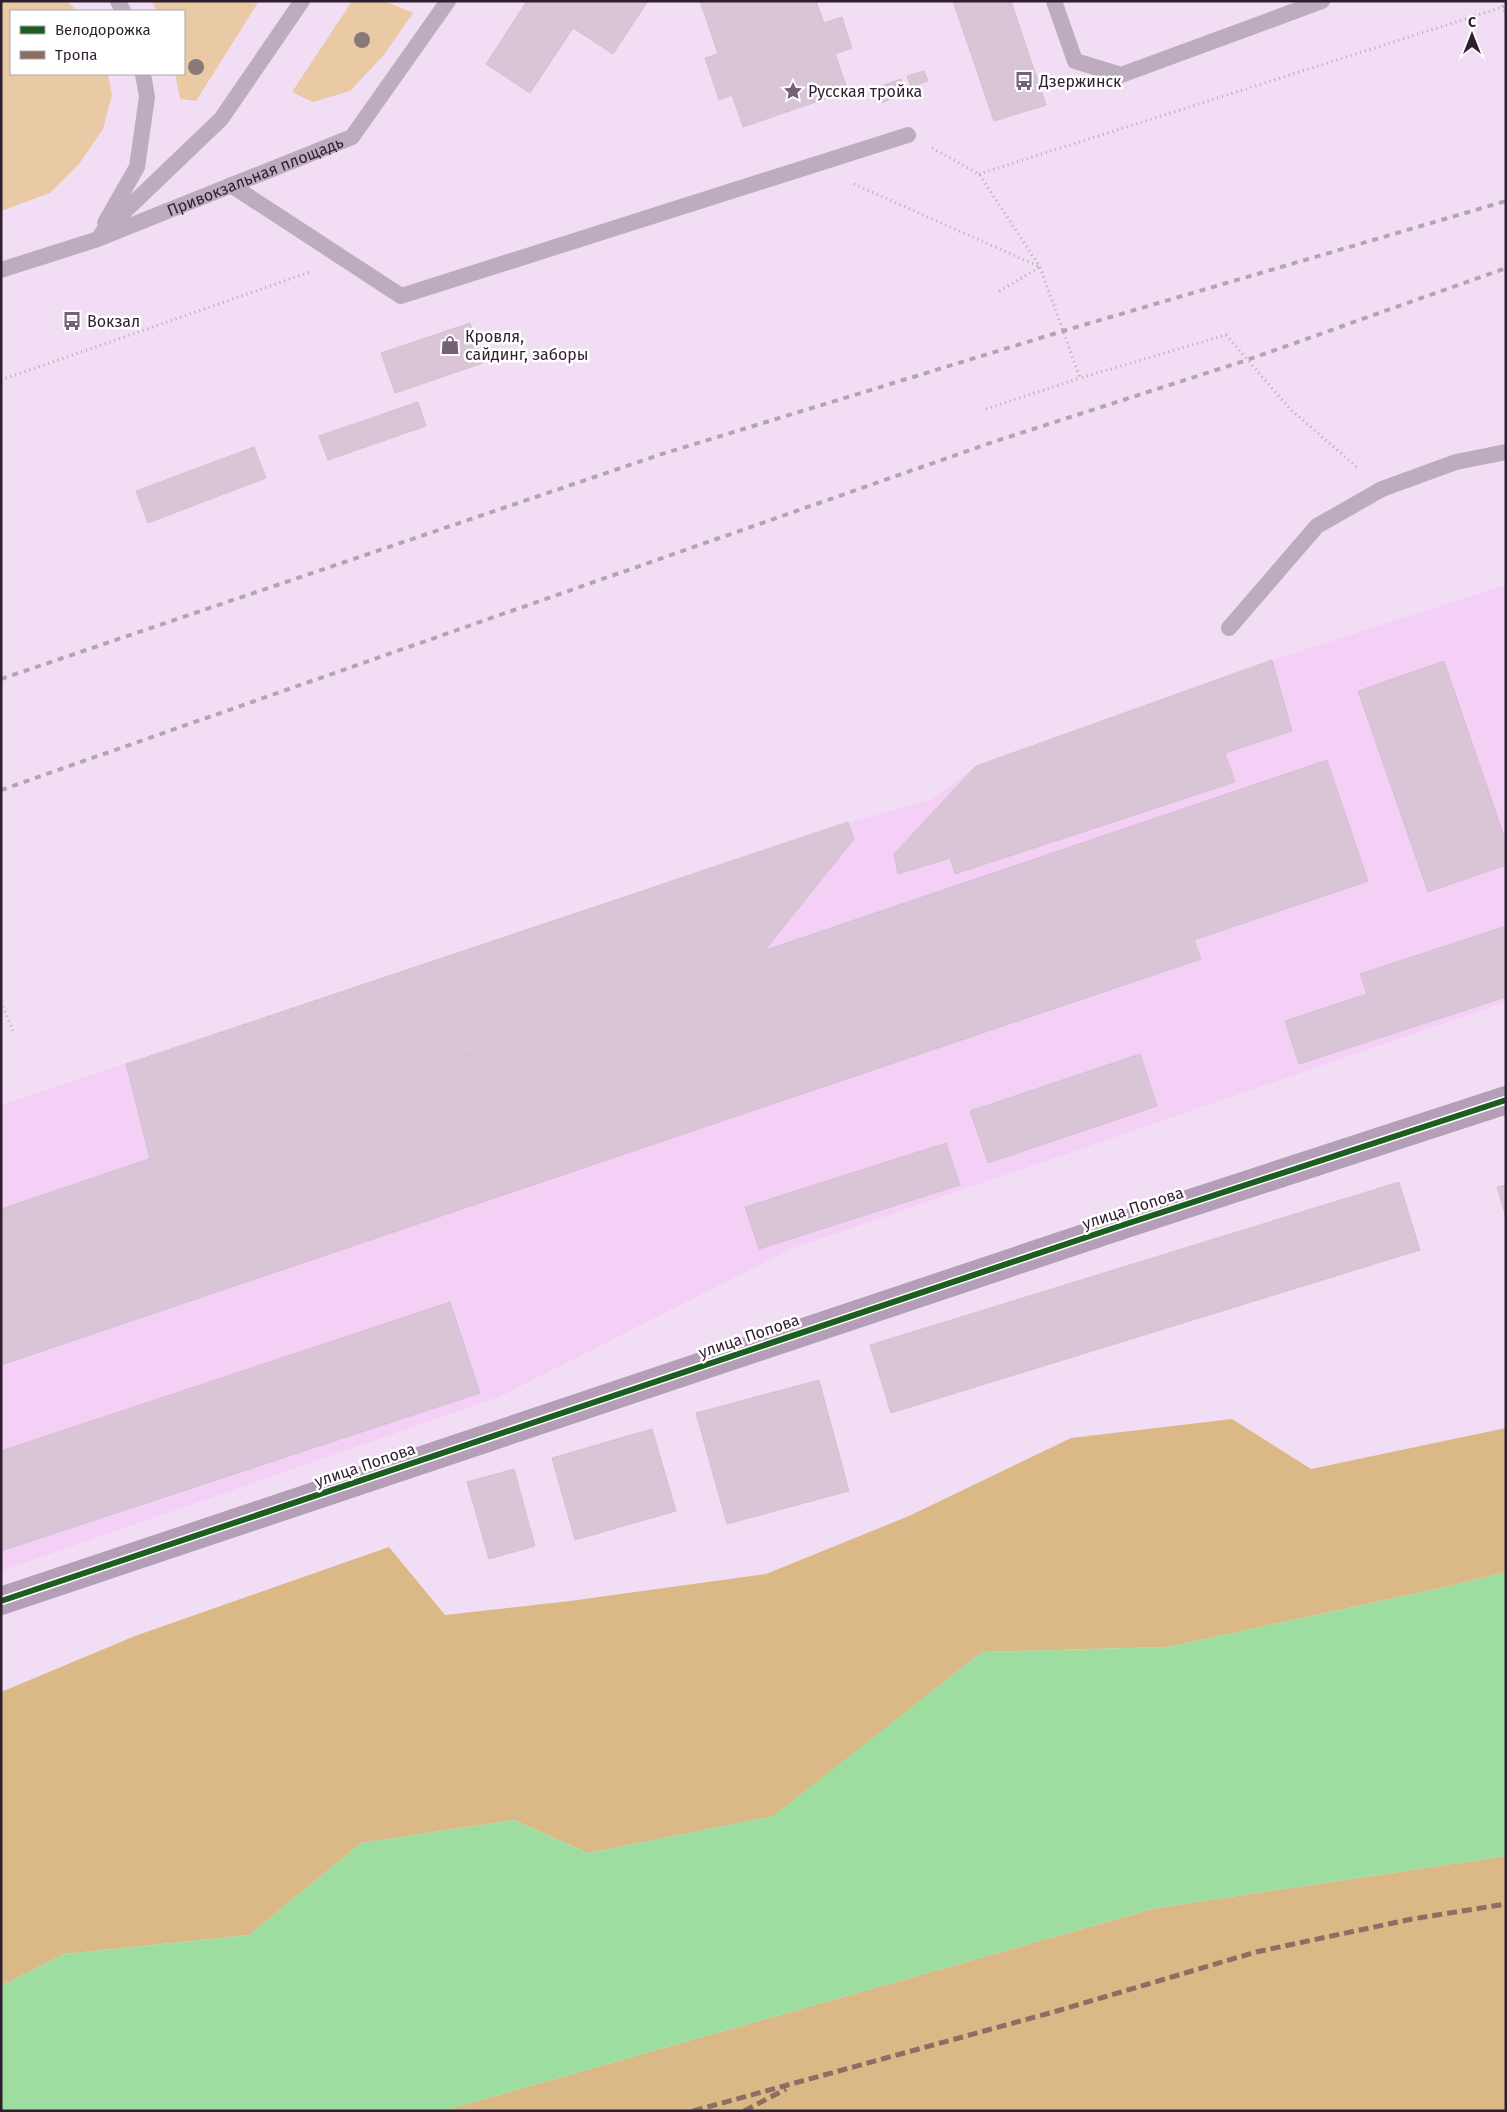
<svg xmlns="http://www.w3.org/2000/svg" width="1507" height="2112" viewBox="0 0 1507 2112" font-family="'Fira Sans',sans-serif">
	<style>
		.built { fill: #f4d0f7 }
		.green { fill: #e9caa4 }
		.forest { fill: #dbb986 }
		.water { fill: #9ddea0 }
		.building { fill: #dac5d7; stroke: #d4c0d0 }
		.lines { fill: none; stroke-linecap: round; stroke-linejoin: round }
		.path { stroke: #b6a7b8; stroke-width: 3; stroke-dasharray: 1 4; stroke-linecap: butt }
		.lane { stroke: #bdabbe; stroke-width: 16 }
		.secondary { stroke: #b59eb7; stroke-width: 28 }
		.rail { stroke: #b4a3b5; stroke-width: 4; stroke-dasharray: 6 6; stroke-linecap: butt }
		.quiet { stroke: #8d6e63; stroke-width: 5; stroke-dasharray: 10 5; stroke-linecap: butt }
		.cycleway-casing { stroke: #fff; stroke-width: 9 }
		.cycleway { stroke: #1b5e20; stroke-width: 6 }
		.tree { fill: #887a77 }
		.labels { text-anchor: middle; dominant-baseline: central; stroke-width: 5; stroke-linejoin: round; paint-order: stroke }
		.poi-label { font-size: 16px; fill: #2f1e30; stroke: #fff; text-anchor: start }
		.street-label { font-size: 16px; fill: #2f1e30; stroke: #fff }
	</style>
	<rect width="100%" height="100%" fill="#f2def4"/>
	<!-- built -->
	<polygon class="built" points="1506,585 1506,1002 791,1249 499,1397 1,1571 1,1105 848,823 933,799 976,766 1272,660"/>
	<!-- green -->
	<g class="green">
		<polygon points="1,1 67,1 77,11 11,11 11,74 108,74 112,95 103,129 79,164 50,193 1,211"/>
		<polygon points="151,1 259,1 196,101 180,99 175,74 184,74 184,11 157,11"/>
		<polygon points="352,1 385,1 413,13 383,56 350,91 313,102 292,92"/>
	</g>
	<!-- forest -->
	<g class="forest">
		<polygon points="1232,1419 1311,1469 1506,1428 1506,1572 1454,1585 1168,1647 982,1652 774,1816 588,1853 514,1820 361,1843 249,1935 64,1954 1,1986 1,1692 135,1636 389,1547 445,1615 570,1601 766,1574 909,1516 1071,1438"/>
		<polygon points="1506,1856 1506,2111 442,2111 1156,1908"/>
	</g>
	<!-- water -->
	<polygon class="water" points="1506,1572 1506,1856 1156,1908 442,2111 1,2111 1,1986 64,1954 249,1935 361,1843 514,1820 588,1853 773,1816 982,1652 1168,1647 1454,1585"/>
	<!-- building -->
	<g class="building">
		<polygon points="527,1 648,1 613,54 573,28 530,93 486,64"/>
		<polygon points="700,1 816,1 824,23 842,17 852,48 835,54 848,91 743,127 732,95 719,100 705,58 718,54"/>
		<polygon points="953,1 1011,1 1046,105 994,121"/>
		<polygon points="924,71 928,81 911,87 907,76"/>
		<polygon points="901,79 906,93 881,103 875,88"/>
		<polygon points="470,323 483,363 395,393 381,353"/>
		<polygon points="418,402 426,426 328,460 319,436"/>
		<polygon points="254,447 266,478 148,523 136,491"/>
		<polygon points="1272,660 1292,731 1225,753 1235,782 955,874 950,858 898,874 894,854 976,766"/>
		<polygon points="1444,661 1506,842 1506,865 1428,892 1358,691"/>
		<polygon points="1327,760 1368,881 1194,940 1201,959 1,1365 1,1209"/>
		<polygon points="848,822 854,839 761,955 151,1163 126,1064"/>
		<polygon points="1506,926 1506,997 1299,1064 1285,1021 1367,994 1360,974"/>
		<polygon points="1140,1054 1157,1106 988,1163 970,1111"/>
		<polygon points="946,1143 960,1185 759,1249 745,1207"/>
		<polygon points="1399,1182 1420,1250 891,1413 870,1345"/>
		<polygon points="1506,1185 1506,1217 1497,1187"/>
		<polygon points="450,1302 480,1393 1,1551 1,1451"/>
		<polygon points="819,1380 849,1491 727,1524 696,1413"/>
		<polygon points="652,1429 676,1511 575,1540 552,1458"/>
		<polygon points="514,1469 535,1546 489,1559 467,1482"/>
	</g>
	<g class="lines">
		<!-- path -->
		<g class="path">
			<polyline points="1500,1 1506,15"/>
			<polyline points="932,148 979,174 1040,267 1080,378 1226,335 1290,409 1359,469"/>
			<polyline points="979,174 1506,6"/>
			<polyline points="854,184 1040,267 998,292"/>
			<polyline points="1,380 310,272"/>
			<polyline points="986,409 1080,378"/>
			<polyline points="1,1002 13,1031"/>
		</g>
		<!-- lane -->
		<g class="lane">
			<polyline points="118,1 123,11"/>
			<polyline points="1054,1 1075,61 1121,75 1322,1"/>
			<polyline points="231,185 401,296 908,135"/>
			<polyline points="105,223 137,167 147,97 143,74"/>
			<polyline points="102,233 221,119 302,1"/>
			<path id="s1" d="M1,270L95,240L352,137L448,1"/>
			<polyline points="1229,628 1317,526 1382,489 1456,462 1506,452"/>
		</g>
		<!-- secondary -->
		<polyline class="secondary" points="1,1601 1120,1226 1506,1100"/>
		<!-- rail -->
		<g class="rail">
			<polyline points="1,679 662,454 1063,331 1506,201"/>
			<polyline points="1,790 993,442 1247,360 1506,268"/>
		</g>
		<!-- quiet -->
		<g class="quiet">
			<polyline points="693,2111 1057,2011 1256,1952 1412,1919 1506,1904"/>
			<polyline points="744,2111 786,2089"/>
		</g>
		<!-- cycleway casing -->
		<g class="cycleway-casing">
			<polyline id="cycleway" points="1,1601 1120,1226 1506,1100"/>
		</g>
		<!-- cycleway -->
		<use href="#cycleway" class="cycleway"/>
	</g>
	<!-- trees -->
	<g class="tree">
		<circle cx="362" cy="40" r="8"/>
		<circle cx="196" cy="67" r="8"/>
	</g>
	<!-- icons -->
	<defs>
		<g id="bus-bare" transform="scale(1.5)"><path d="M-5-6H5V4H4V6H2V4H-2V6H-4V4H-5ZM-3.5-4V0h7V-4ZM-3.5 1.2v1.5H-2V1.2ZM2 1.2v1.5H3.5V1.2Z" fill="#736175" stroke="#fff" stroke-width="2.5" paint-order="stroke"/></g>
		<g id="sight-bare" transform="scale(1.5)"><path d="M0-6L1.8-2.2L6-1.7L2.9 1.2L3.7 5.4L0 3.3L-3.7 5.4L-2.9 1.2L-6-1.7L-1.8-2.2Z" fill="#736175" stroke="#fff" stroke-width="2.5" paint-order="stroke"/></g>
		<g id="shop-bare" transform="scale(1.5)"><path d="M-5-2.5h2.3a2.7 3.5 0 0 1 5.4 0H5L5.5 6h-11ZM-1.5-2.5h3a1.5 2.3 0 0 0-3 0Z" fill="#736175" stroke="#fff" stroke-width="2.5" paint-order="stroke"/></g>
	</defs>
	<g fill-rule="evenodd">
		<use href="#bus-bare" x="1024" y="81"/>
		<use href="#sight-bare" x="793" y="91"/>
		<use href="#bus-bare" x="72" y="321"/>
		<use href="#shop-bare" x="450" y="345"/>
	</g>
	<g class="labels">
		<!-- poi labels -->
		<g class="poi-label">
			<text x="1039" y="81">Дзержинск</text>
			<text x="808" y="91">Русская тройка</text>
			<text x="87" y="321">Вокзал</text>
			<text x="465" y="336">Кровля,<tspan x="465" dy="18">сайдинг, заборы</tspan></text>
		</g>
		<!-- street labels -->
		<g class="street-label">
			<text stroke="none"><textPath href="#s1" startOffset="271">Привокзальная площадь</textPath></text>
			<text transform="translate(1133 1208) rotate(-18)">улица Попова</text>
			<text transform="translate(749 1336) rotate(-19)">улица Попова</text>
			<text transform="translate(365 1465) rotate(-19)">улица Попова</text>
		</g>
	</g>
	<!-- border -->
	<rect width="1507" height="2112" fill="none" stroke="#2f1e30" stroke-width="5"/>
	<!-- legend -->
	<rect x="10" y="10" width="175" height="65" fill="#ffffff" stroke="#aca5ac"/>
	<rect x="20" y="26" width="25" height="8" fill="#1b5e20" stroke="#aca5ac"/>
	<text x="55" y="35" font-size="15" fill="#2f1e30">Велодорожка</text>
	<rect x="20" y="51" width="25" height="8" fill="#8d6e63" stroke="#aca5ac"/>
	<text x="55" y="60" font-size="15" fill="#2f1e30">Тропа</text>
	<!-- north arrow -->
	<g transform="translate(1472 35)" stroke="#ffffff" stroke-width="4" paint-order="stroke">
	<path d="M0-4L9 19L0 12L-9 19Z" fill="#2f1e30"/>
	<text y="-8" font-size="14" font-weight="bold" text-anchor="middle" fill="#2f1e30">С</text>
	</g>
</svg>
